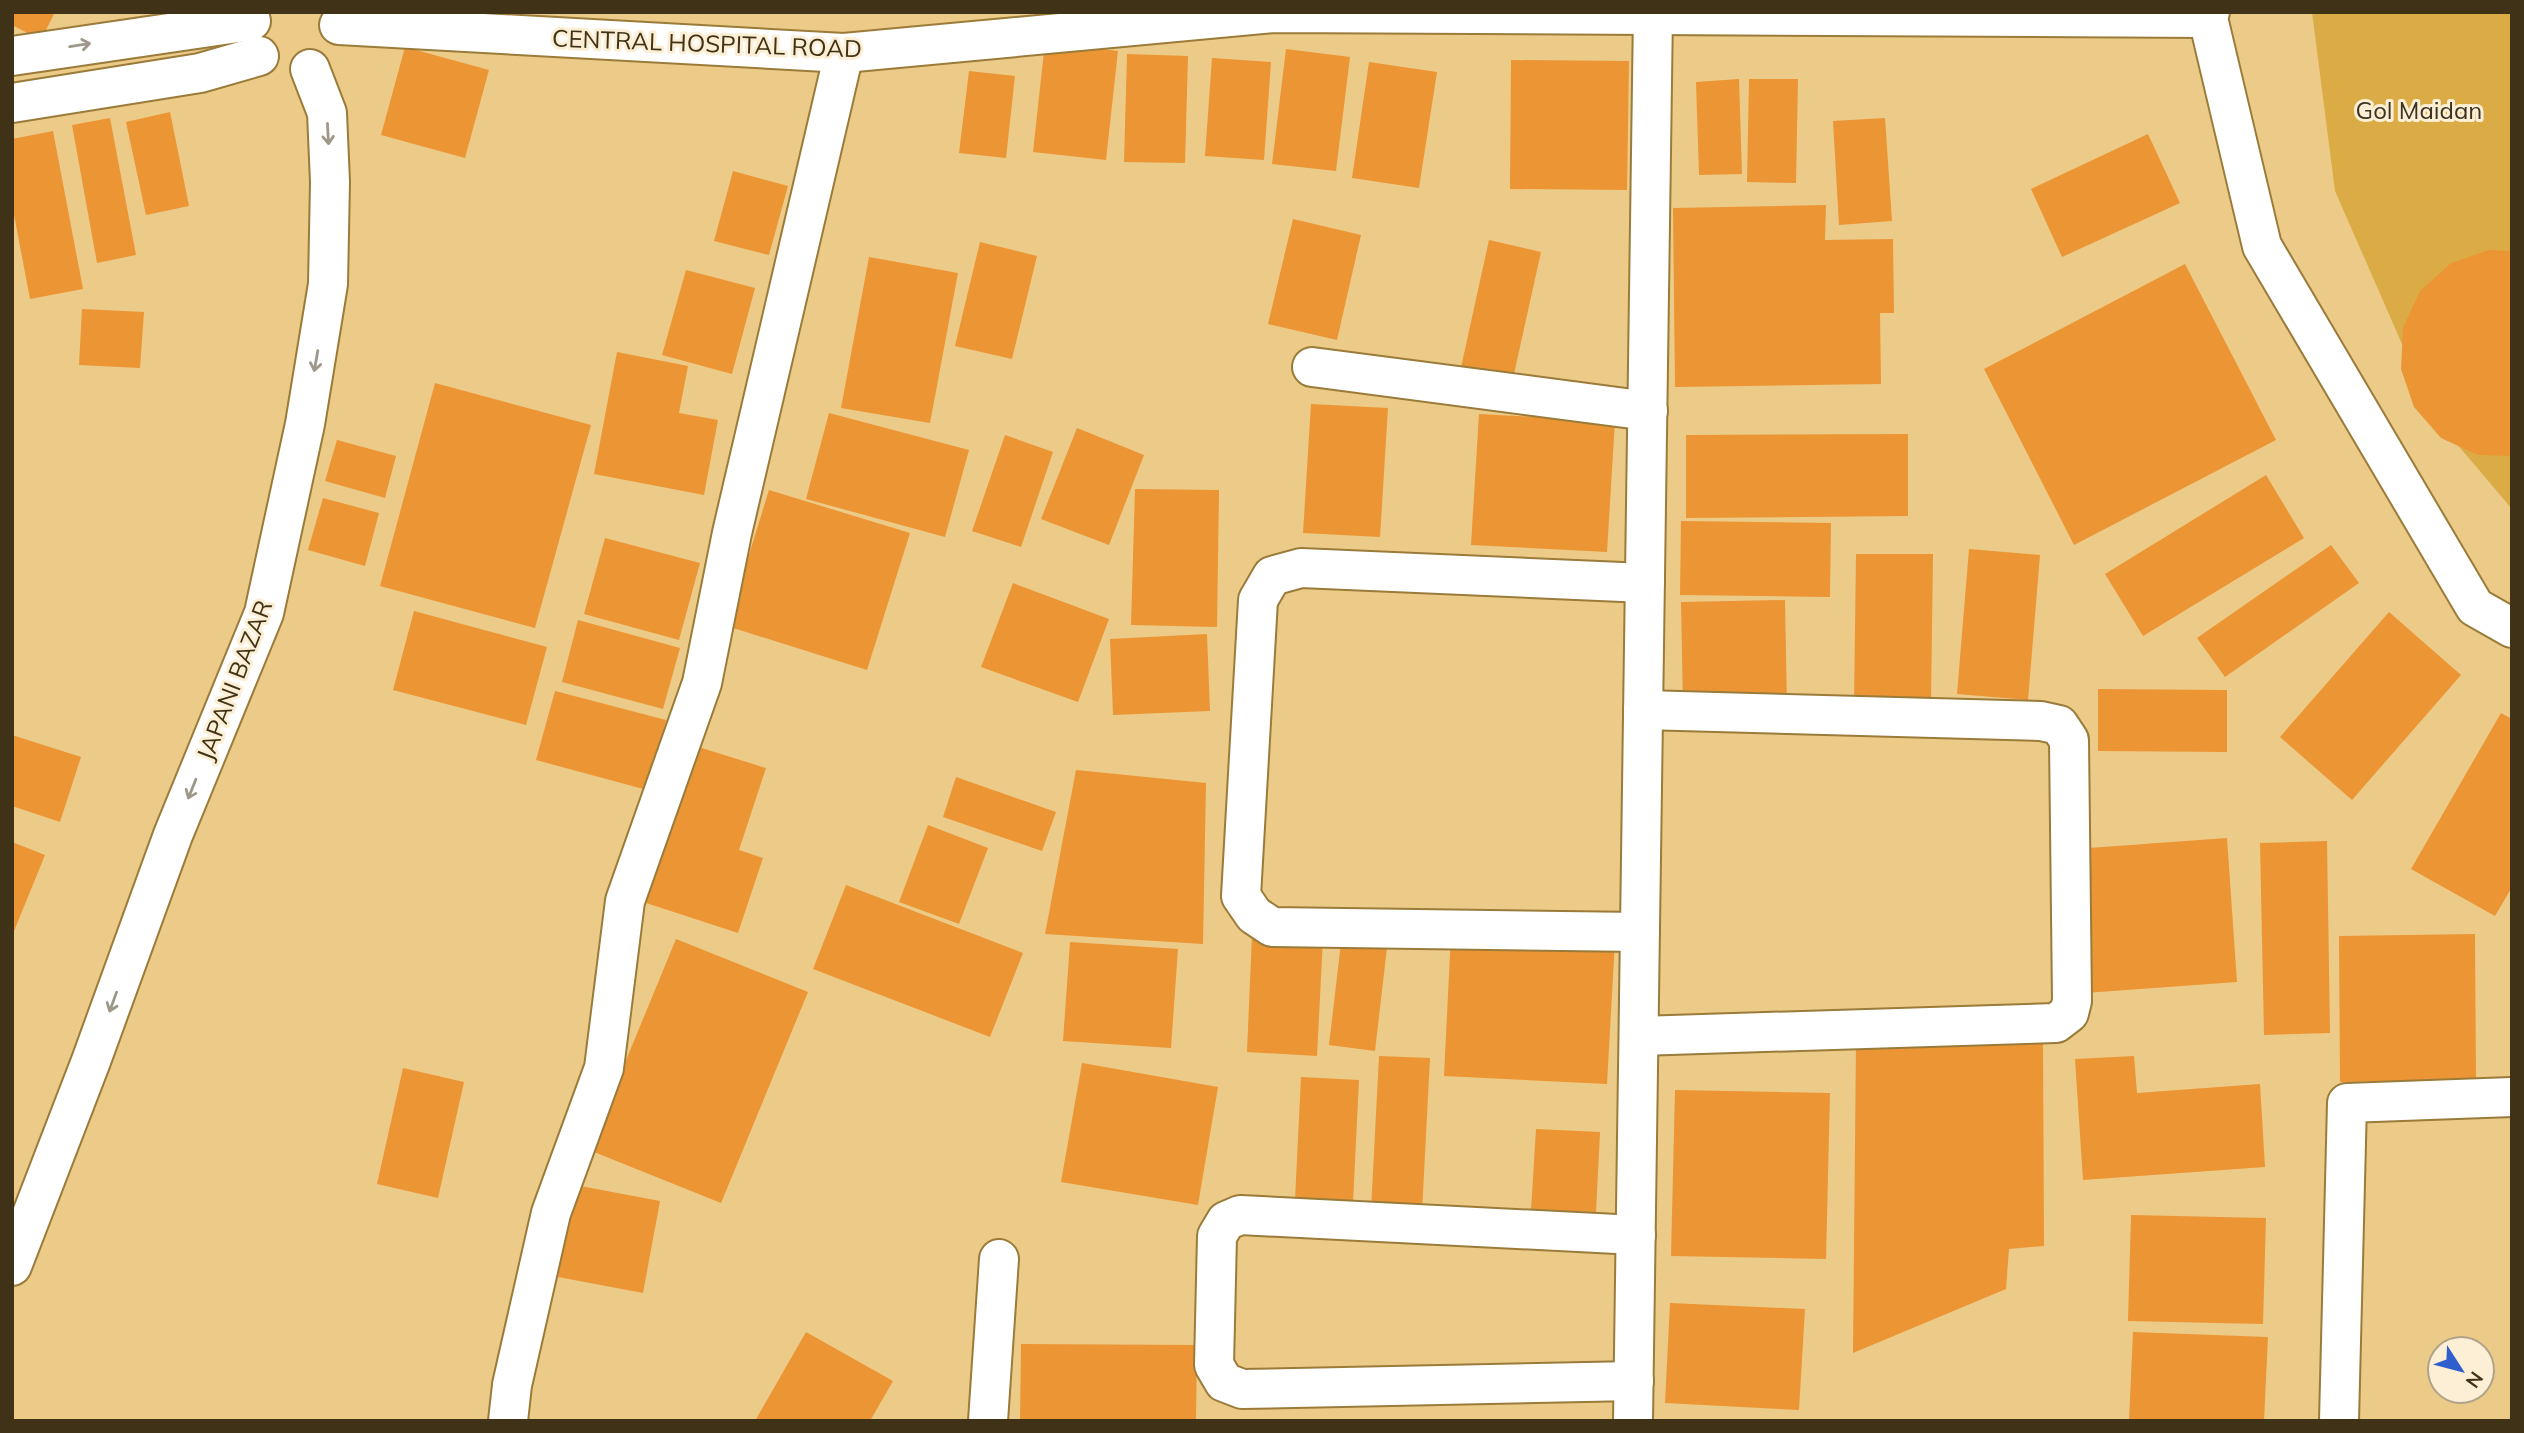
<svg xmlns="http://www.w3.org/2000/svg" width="2524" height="1433" viewBox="0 0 2524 1433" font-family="Mulish,sans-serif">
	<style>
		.green { fill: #dbac45 }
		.building { fill: #eb9535 }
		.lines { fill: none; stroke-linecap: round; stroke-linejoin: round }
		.minor-casing { stroke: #9a7b39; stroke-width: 42 }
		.tertiary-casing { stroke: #9a7b39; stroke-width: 42 }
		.minor { stroke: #fff; stroke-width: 38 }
		.tertiary { stroke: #fff; stroke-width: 38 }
		.oneway { stroke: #9f988a }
		.labels { text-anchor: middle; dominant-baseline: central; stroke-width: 6; stroke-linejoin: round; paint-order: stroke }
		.street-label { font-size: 24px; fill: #3f3216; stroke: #fcefd5 }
		.park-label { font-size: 24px; fill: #3d331f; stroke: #fcefd5 }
	</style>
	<rect width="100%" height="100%" fill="#eccb88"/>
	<!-- green -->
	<polygon class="green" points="2312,12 2512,12 2512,509 2434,417 2335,191"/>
	<!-- building -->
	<g class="building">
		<polygon points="12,12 55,12 41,40 12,25"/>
		<polygon points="1045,42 1118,51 1106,160 1033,152"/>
		<polygon points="405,47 489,70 465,158 381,135"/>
		<polygon points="1286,49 1350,57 1336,171 1272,164"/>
		<polygon points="1127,54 1188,56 1185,163 1124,162"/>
		<polygon points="1212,58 1271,62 1264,160 1205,156"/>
		<polygon points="1511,60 1629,61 1627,190 1510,189"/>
		<polygon points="1369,62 1437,72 1419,188 1352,178"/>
		<polygon points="969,71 1015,76 1006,158 959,153"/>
		<polygon points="1739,79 1742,174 1699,175 1696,82"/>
		<polygon points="1749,79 1798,79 1796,183 1747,182"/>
		<polygon points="170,112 189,206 146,215 126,122"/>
		<polygon points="110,118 136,255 97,263 72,125"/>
		<polygon points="1885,118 1892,221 1839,225 1833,121"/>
		<polygon points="53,131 83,289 30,299 12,204 12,139"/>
		<polygon points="2148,134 2180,203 2062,257 2031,189"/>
		<polygon points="733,171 788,186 769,255 714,241"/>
		<polygon points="1826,205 1825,240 1893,239 1894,313 1880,313 1881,384 1675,387 1673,208"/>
		<polygon points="1293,219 1361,235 1337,340 1268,324"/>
		<polygon points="1489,240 1541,252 1510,392 1458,381"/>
		<polygon points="980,242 1037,256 1012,359 955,346"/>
		<polygon points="2489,250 2512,251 2512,456 2478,455 2441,438 2414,407 2401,369 2403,328 2420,291 2451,263"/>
		<polygon points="869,257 958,273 930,423 841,408"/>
		<polygon points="2185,264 2276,440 2074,545 1984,369"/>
		<polygon points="686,270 755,288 732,374 662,355"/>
		<polygon points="82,309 144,312 140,368 79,365"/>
		<polygon points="617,352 688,366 679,413 718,420 704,495 594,474"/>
		<polygon points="435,383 591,425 535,628 380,586"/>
		<polygon points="1311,404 1388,408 1380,537 1303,533"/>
		<polygon points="829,413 969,450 945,537 806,499"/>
		<polygon points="1479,414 1615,421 1607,552 1471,545"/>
		<polygon points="1077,428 1144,455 1109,545 1041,519"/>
		<polygon points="1908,434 1908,516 1686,518 1686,435"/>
		<polygon points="1005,435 1053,452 1021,547 972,531"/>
		<polygon points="337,440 396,456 385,498 325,481"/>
		<polygon points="2266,475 2304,538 2143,636 2105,574"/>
		<polygon points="1135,489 1219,490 1217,627 1131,625"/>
		<polygon points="769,490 910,533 867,670 727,626"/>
		<polygon points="323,498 379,513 365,566 308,550"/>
		<polygon points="1681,521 1831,523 1830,597 1680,595"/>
		<polygon points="605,538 700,563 679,640 584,614"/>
		<polygon points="2331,545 2359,583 2225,677 2197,638"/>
		<polygon points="1969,549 2040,555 2028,700 1957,694"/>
		<polygon points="1856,554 1933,554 1931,703 1854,704"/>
		<polygon points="1013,583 1109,619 1078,702 981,667"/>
		<polygon points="1785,600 1787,706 1683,708 1681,602"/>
		<polygon points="414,611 547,647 526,725 393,690"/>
		<polygon points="2389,612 2461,675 2352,800 2280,737"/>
		<polygon points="578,620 680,648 663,709 562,682"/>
		<polygon points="1207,634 1210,711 1113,715 1110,639"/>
		<polygon points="2098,689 2227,690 2227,752 2098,751"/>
		<polygon points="555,691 666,720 647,790 536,760"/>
		<polygon points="2501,713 2512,719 2512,887 2495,916 2411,869"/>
		<polygon points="12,735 81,757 60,822 12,806"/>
		<polygon points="692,745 766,768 739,850 763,858 738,933 640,901"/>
		<polygon points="1076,770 1206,783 1203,944 1045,934"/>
		<polygon points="956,777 1056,812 1042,851 943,817"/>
		<polygon points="928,825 988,848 959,924 899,902"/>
		<polygon points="2227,838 2237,982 2085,993 2075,849"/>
		<polygon points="2327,841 2330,1033 2264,1035 2260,843"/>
		<polygon points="12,842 45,855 12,936"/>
		<polygon points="846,885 1023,953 990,1037 813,969"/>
		<polygon points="1342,934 1388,939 1375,1051 1329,1045"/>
		<polygon points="1451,934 1615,941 1607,1084 1444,1076"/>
		<polygon points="2475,934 2476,1080 2340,1082 2339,936"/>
		<polygon points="1252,935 1323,938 1317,1056 1247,1052"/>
		<polygon points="676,939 808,992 721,1203 589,1150"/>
		<polygon points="1070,942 1178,949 1171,1048 1063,1041"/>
		<polygon points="2043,1039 2044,1246 2009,1249 2006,1289 1853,1353 1856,1041"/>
		<polygon points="1379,1056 1430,1058 1422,1212 1371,1210"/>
		<polygon points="2134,1056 2137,1093 2260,1084 2265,1167 2083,1180 2075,1059"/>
		<polygon points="1082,1063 1218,1087 1198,1205 1061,1182"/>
		<polygon points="403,1068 464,1082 438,1198 377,1184"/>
		<polygon points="1301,1077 1359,1080 1353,1203 1295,1200"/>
		<polygon points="1675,1090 1830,1093 1826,1259 1671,1256"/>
		<polygon points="1536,1129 1600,1132 1596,1212 1531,1210"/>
		<polygon points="575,1185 660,1201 643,1293 558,1277"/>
		<polygon points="2131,1215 2266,1218 2263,1324 2128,1321"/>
		<polygon points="1670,1303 1805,1309 1799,1410 1665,1403"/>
		<polygon points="806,1332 893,1381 870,1421 755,1421"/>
		<polygon points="2133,1332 2268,1337 2264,1421 2129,1421"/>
		<polygon points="1021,1344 1197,1345 1196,1421 1020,1421"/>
	</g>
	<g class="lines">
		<!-- minor casing -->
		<g class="minor-casing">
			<g id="minor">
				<polyline points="1312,367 1648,411"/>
				<polyline points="1640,932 1272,927 1254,915 1241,896 1258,600 1272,576 1301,568 1645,583"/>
				<polyline points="1639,1036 2056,1023 2069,1013 2072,1001 2069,740 2059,725 2041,721 1643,710"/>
				<polyline points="1634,1381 1242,1389 1224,1382 1214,1365 1217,1236 1226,1221 1240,1215 1636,1235"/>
				<polyline points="508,1421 512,1385 551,1213 604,1068 625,901 702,683 732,533 844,53"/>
				<polyline points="988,1421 999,1259"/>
				<polyline points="1633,1421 1653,12"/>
				<polyline points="2339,1421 2347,1103 2512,1097"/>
			</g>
		</g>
		<!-- tertiary casing -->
		<g class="tertiary-casing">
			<g id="tertiary">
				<polyline points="2210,12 2208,18 2262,246 2475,607 2512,628"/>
				<polyline points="339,25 844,53 1274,13 2208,18"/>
				<polyline points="12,56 251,21"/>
				<polyline points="12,103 200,73 259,56"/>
				<polyline points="12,1266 91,1061 173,835 264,613 305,424 328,284 330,182 327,113 310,69"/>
			</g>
		</g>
		<!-- minor -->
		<use href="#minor" class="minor"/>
		<!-- tertiary -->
		<use href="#tertiary" class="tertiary"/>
	</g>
	<!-- one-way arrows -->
	<defs><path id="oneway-shaft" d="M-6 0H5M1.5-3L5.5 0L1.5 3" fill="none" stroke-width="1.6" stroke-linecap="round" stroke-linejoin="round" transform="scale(1.75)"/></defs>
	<g class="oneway">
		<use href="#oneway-shaft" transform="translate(80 45) rotate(-9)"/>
		<use href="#oneway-shaft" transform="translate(328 134) rotate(87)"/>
		<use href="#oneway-shaft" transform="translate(316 361) rotate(100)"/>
		<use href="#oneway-shaft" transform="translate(192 789) rotate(112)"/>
		<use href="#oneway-shaft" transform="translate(113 1002) rotate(110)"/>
	</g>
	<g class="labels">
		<!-- street labels -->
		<g class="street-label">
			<text transform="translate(707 43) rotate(2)">CENTRAL HOSPITAL ROAD</text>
			<text transform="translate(234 680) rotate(-69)">JAPANI BAZAR</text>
		</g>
		<!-- park labels -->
		<g class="park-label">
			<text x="2419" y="110">Gol Maidan</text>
		</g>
	</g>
	<!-- border -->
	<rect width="2524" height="1433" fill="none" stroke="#3f3216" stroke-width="28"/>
	<!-- north arrow -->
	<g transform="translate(2461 1370) rotate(126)"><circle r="33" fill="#fcefd5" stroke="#b0a389" stroke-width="2"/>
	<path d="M0-5L12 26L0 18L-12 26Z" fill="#305ecd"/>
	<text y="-10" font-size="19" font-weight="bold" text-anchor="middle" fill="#3f3216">N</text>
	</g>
</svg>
